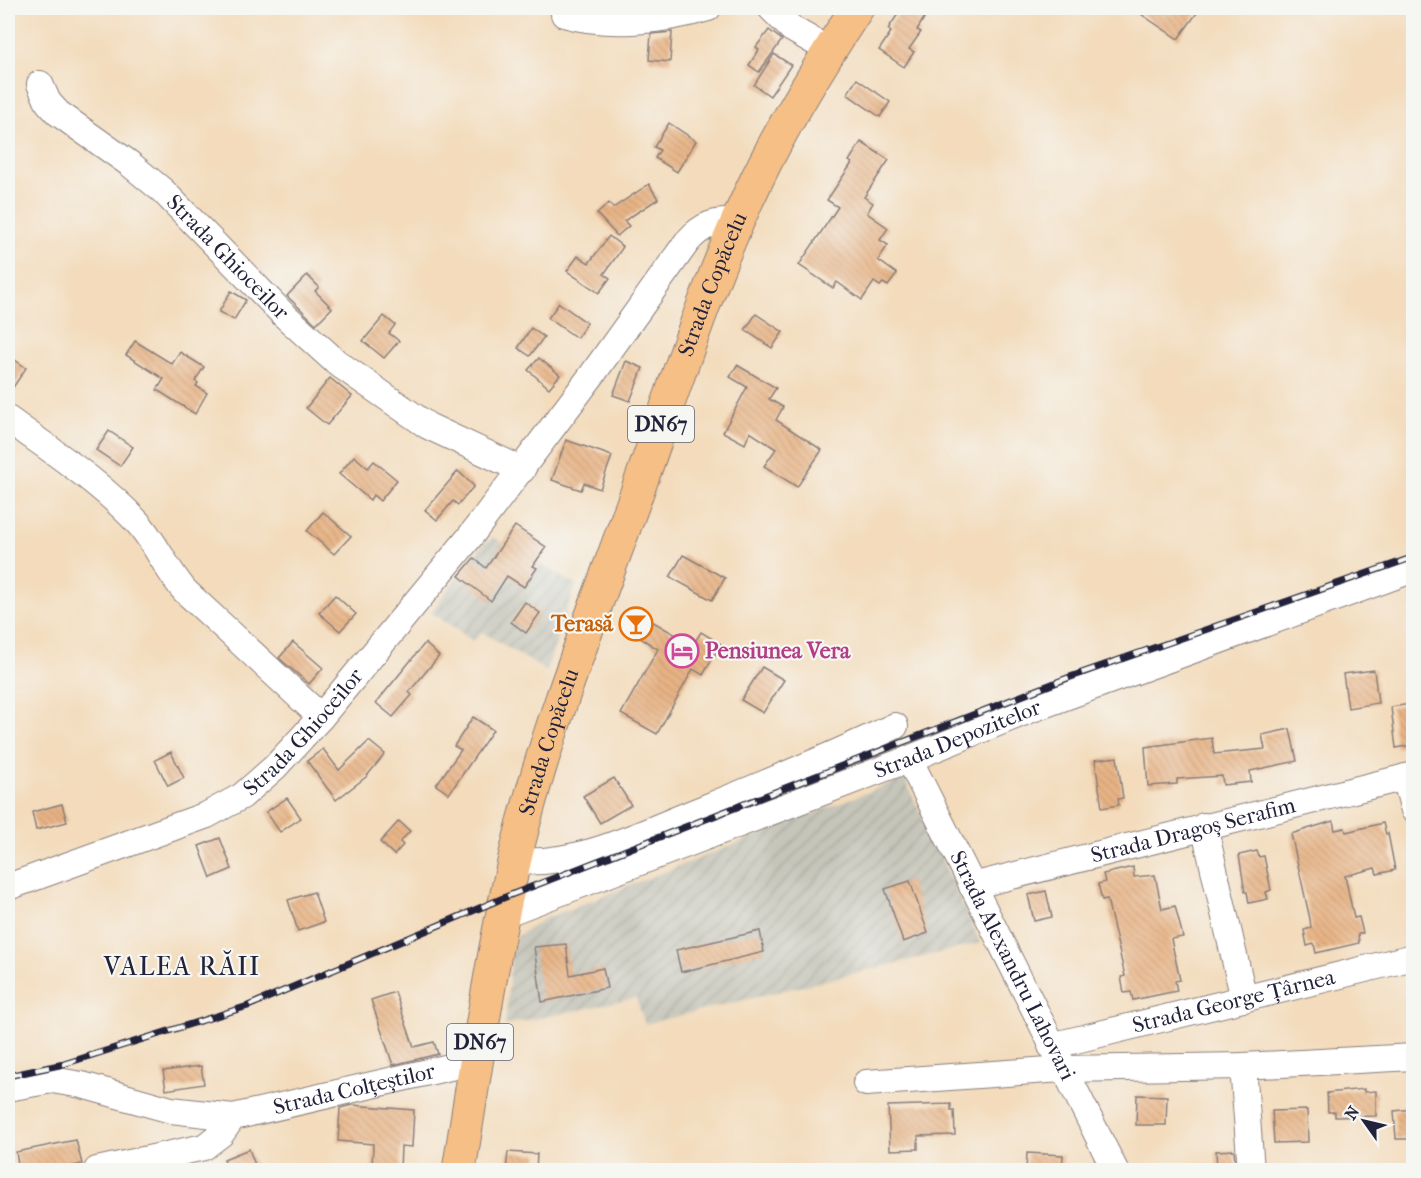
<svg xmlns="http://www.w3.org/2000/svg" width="1421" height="1178" viewBox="0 0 1421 1178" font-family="'IM FELL French Canon',serif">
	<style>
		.industrial { fill: url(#industrial-furrows) }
		.building { fill: url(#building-back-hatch) }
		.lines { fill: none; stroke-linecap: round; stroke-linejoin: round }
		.minor-casing { stroke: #8a7e7b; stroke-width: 28 }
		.major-casing { stroke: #8a7e7b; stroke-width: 35 }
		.minor { stroke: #fff; stroke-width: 26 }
		.major { stroke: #f5bf86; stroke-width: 33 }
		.rail-casing { stroke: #22223b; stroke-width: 7 }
		.rail { stroke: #f6f6f2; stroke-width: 4.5; stroke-dasharray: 14; stroke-linecap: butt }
		.labels { text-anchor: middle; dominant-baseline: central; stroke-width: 4.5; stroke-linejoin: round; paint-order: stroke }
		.shield { fill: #f6f6f2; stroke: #626272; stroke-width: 1.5 }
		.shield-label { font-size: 21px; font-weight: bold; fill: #22223b }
		.street-label { font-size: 22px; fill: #22223b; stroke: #f6f6f2 }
		.food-label { font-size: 22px; font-weight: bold; fill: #c56008; stroke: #f6f6f2; text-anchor: end }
		.hotel-label { font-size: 22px; font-weight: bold; fill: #b23c85; stroke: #f6f6f2; text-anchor: start }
		.quarter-label { font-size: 26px; letter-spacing: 1.5px; fill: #22223b; stroke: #f6f6f2 }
	</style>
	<defs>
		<pattern id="industrial-furrows" width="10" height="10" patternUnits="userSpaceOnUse" patternTransform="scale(1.5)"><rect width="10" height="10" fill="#c5c5b9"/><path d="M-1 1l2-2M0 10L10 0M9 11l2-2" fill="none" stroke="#a9a9a0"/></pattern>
		<pattern id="building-back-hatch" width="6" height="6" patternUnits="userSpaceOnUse" patternTransform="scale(1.5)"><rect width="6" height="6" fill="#e8b485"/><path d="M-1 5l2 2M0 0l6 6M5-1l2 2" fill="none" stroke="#c79a74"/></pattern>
	</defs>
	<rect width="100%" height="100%" fill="#f6f6f2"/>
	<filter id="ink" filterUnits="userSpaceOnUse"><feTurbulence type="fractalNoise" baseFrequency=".0167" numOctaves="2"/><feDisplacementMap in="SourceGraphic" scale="12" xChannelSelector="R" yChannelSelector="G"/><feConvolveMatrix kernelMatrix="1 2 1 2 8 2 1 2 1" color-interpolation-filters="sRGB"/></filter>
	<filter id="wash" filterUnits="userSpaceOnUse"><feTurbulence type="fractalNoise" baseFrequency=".008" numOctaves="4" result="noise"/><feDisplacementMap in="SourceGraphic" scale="24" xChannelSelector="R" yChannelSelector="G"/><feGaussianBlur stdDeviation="1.35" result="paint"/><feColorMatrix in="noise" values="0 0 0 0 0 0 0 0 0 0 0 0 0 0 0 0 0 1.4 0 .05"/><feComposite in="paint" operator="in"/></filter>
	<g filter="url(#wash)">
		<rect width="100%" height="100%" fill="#f3dbbb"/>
		<!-- industrial -->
		<g class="industrial">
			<polygon points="493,537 576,585 546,671 482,632 473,641 431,612 486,540 489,542"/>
			<polygon points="904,778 980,943 645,1024 636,998 505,1025 512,949 518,936 544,919"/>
		</g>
		<g id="blocks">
			<!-- building -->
			<g class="building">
				<polygon points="902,8 930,8 917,30 921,32 909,49 914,52 904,67 879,50 891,32 888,29"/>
				<polygon points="1132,8 1189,8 1197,13 1178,39"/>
				<polygon points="769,30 782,40 759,72 749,65 759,50 756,47"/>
				<polygon points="672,32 670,62 649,60 651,34"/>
				<polygon points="774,54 791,65 770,96 754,85"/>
				<polygon points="857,79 890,102 880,117 847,94"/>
				<polygon points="669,123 696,141 677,172 655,158 660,150 654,147"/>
				<polygon points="861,142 889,160 864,197 873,203 867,213 888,228 880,240 888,245 878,260 897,274 888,286 883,283 880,286 874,282 862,300 837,282 833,288 799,265 838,207 827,200 852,163 849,161"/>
				<polygon points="649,184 658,199 624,221 629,226 617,236 597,214 609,203 613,208"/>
				<polygon points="609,236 623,247 604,274 610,278 599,293 567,271 578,256 589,263"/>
				<polygon points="307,275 319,287 315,291 332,308 316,324 287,296"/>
				<polygon points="231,291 246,300 234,320 219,312"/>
				<polygon points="559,303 587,323 577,338 548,318"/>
				<polygon points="756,314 783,332 772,348 745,330"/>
				<polygon points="384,316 395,325 389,333 399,341 384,358 363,341"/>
				<polygon points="531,328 544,337 530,356 518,348"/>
				<polygon points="135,341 172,364 180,352 204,367 195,381 198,383 196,386 207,393 195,414 157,390 164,379 126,355"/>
				<polygon points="8,355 26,368 8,395"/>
				<polygon points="539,358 560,375 549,388 528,370"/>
				<polygon points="626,361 643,368 630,401 613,395"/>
				<polygon points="737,365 776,388 769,399 783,407 776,420 822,450 797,487 764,466 776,449 750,432 745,444 723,432 747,387 730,377"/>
				<polygon points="330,378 352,396 327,425 306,408"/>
				<polygon points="109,431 133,447 120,466 96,450"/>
				<polygon points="566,440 612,456 600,489 584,483 581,490 552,480"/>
				<polygon points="354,456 368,468 374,461 397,480 380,501 373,495 370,500 339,474"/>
				<polygon points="458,471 474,486 458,505 453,501 437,520 425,510"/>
				<polygon points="323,512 351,536 334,554 307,531"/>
				<polygon points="515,526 546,547 533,566 537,568 524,587 507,576 491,601 459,576 474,558 486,568"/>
				<polygon points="683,555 725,578 712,600 670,577"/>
				<polygon points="335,595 356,614 340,631 319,613"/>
				<polygon points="525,602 540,613 526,633 511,622"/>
				<polygon points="631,609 693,645 701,632 721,644 703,675 693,669 657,734 621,714 658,649 621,626"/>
				<polygon points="293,642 323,668 309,684 279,658"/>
				<polygon points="425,643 439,656 409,692 412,695 393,717 376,703"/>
				<polygon points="762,667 784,680 763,713 741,700"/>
				<polygon points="1374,670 1378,703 1348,708 1343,674"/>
				<polygon points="1411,704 1413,745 1396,748 1391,707"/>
				<polygon points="473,717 493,730 449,794 436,785 461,750 454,746"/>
				<polygon points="1290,729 1297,761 1250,771 1251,782 1223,785 1222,776 1177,779 1177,784 1148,786 1145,747 1212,738 1214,754 1265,749 1262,735"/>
				<polygon points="369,741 385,754 366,777 336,800 307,761 323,749 339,770"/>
				<polygon points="171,752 184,778 168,786 155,760"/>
				<polygon points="1117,757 1123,798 1118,799 1119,805 1102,808 1095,760"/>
				<polygon points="614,778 631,805 600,823 583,796"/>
				<polygon points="287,798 301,818 280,832 266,812"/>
				<polygon points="62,804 67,822 36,830 32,812"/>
				<polygon points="399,821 410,831 400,842 403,845 394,855 380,842"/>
				<polygon points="1333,821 1335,830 1345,828 1346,832 1383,823 1386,834 1388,833 1395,870 1377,874 1375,868 1345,876 1354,918 1359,917 1363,933 1358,934 1359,943 1316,953 1314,944 1307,946 1304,930 1311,928 1310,919 1291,834"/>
				<polygon points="220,838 232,869 211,878 199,846"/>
				<polygon points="1257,851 1259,857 1264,856 1271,890 1266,892 1268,899 1249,903 1247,892 1245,892 1239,855"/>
				<polygon points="1133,867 1134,877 1155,875 1162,909 1175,906 1183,937 1171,939 1180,980 1175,981 1177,991 1133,1000 1131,992 1124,993 1121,977 1125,976 1107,899 1102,900 1098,884 1105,882 1103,874"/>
				<polygon points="910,881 928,933 903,942 885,889"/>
				<polygon points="1046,891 1052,917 1034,921 1028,895"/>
				<polygon points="314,892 324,922 298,931 288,900"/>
				<polygon points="760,931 764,952 681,972 676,950"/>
				<polygon points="566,944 570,975 603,968 607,988 542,1002 534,947"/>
				<polygon points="395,992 414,1047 434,1042 438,1054 393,1065 371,1000"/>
				<polygon points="201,1066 204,1084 166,1090 163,1071"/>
				<polygon points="1364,1089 1364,1092 1376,1091 1376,1116 1335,1117 1335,1112 1328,1112 1327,1093"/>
				<polygon points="1137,1095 1167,1096 1166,1125 1136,1125"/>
				<polygon points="951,1104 951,1110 954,1110 955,1135 918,1136 918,1149 890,1150 888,1106"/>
				<polygon points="352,1105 414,1110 412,1147 401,1146 400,1170 372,1170 373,1144 338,1141 340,1108"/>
				<polygon points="1413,1109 1413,1139 1396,1139 1394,1111"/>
				<polygon points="1307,1110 1308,1142 1274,1143 1272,1111"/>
				<polygon points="76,1140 82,1164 56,1170 19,1170 16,1152"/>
				<polygon points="249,1149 257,1170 228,1170 224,1159"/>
				<polygon points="1234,1150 1236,1170 1217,1170 1216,1151"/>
				<polygon points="508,1152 537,1154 536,1170 506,1170"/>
				<polygon points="1027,1153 1063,1155 1062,1170 1026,1170"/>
			</g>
		</g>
	</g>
	<g filter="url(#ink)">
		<use href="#blocks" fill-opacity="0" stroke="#8a7e7b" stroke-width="1.5"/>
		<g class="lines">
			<!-- minor casing -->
			<g class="minor-casing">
				<g id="minor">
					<polyline points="771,8 792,29 829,50"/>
					<path d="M564,14C608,27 664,21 708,8"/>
					<path id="s1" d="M40,84L48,102L58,113L130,164L163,191L283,314L336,362L428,426L522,470"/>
					<path d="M8,419C52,451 100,482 138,523C155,542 166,569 185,591L321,717"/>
					<path id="s2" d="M909,759L1115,1170"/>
					<polyline points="1405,777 1414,810"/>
					<polyline points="1204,826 1244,999"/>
					<path d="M515,861C581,866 641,833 702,809C767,783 832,756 895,726"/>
					<path id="s3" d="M972,886L1414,775"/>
					<path id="s4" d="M8,887L207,815L242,796L275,767L321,717L469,538L592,375L687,242C703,224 714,221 737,222"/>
					<path id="s5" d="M504,914L909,759L1032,709L1414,569"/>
					<path id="s6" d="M1051,1046L1414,957"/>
					<polyline points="1243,1066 1251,1170"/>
					<polyline points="866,1083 1063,1069 1243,1066 1414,1057"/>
					<polyline points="8,1088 52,1080 82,1085 171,1110 233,1117"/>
					<path id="s7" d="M97,1170L204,1147L221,1134L233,1117L476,1061"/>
				</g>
			</g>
			<!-- major casing -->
			<g class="major-casing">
				<g id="major">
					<path id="s8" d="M459,1170C478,1054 494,936 524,822C555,706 601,594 641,481C677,380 710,276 757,179C786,119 821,63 857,8"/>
				</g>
			</g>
			<!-- minor -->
			<use href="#minor" class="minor"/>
			<!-- major -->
			<use href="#major" class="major"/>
			<!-- rail casing -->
			<g class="rail-casing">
				<polyline id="rail" points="8,1076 64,1064 248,1006 508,896 1070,677 1414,557"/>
			</g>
			<!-- rail -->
			<use href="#rail" class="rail"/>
		</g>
	</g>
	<!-- icons -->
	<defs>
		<g id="bar-ring" transform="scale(1.725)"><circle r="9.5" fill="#f6f6f2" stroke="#e8710a" stroke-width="1.5"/><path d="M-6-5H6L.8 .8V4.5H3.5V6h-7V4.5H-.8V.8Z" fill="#e8710a"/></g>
		<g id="hotel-ring" transform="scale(1.725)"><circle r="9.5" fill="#f6f6f2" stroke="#d1479c" stroke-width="1.5"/><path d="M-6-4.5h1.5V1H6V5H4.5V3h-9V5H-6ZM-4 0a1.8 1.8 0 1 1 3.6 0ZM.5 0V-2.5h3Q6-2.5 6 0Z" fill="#d1479c"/></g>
	</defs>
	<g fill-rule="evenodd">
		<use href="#bar-ring" x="636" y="624"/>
		<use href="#hotel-ring" x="682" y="651"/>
	</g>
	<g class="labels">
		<!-- shield labels -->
		<g class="shield">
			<rect x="628" y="406" width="66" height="36" rx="4.5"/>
			<rect x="447" y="1024" width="66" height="36" rx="4.5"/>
		</g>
		<g class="shield-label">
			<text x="661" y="424">DN67</text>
			<text x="480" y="1042">DN67</text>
		</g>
		<!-- street labels -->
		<g class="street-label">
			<text stroke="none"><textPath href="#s1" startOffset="258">Strada Ghioceilor</textPath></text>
			<text stroke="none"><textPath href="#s8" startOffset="924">Strada Copăcelu</textPath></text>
			<text stroke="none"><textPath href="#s4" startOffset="340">Strada Ghioceilor</textPath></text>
			<text stroke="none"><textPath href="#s5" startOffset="486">Strada Depozitelor</textPath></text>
			<text stroke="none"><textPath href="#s8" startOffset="438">Strada Copăcelu</textPath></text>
			<text stroke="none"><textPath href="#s3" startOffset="228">Strada Dragoș Serafim</textPath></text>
			<text stroke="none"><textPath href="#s2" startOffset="231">Strada Alexandru Lahovari</textPath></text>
			<text stroke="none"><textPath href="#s6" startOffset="188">Strada George Țârnea</textPath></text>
			<text stroke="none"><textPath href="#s7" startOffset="276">Strada Colțeștilor</textPath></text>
		</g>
		<!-- food labels -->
		<g class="food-label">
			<text x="613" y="624">Terasă</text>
		</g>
		<!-- hotel labels -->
		<g class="hotel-label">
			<text x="705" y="651">Pensiunea Vera</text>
		</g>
		<!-- quarter labels -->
		<g class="quarter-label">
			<text x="182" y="966">VALEA RĂII</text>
		</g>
	</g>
	<!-- margin -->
	<rect width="1421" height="1178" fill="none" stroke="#f6f6f2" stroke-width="30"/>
	<!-- north arrow -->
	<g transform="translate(1364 1121) rotate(304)" stroke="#f6f6f2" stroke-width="4.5" paint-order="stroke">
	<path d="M0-4.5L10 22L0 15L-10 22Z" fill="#22223b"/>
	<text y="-9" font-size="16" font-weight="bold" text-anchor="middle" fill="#22223b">N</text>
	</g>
</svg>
